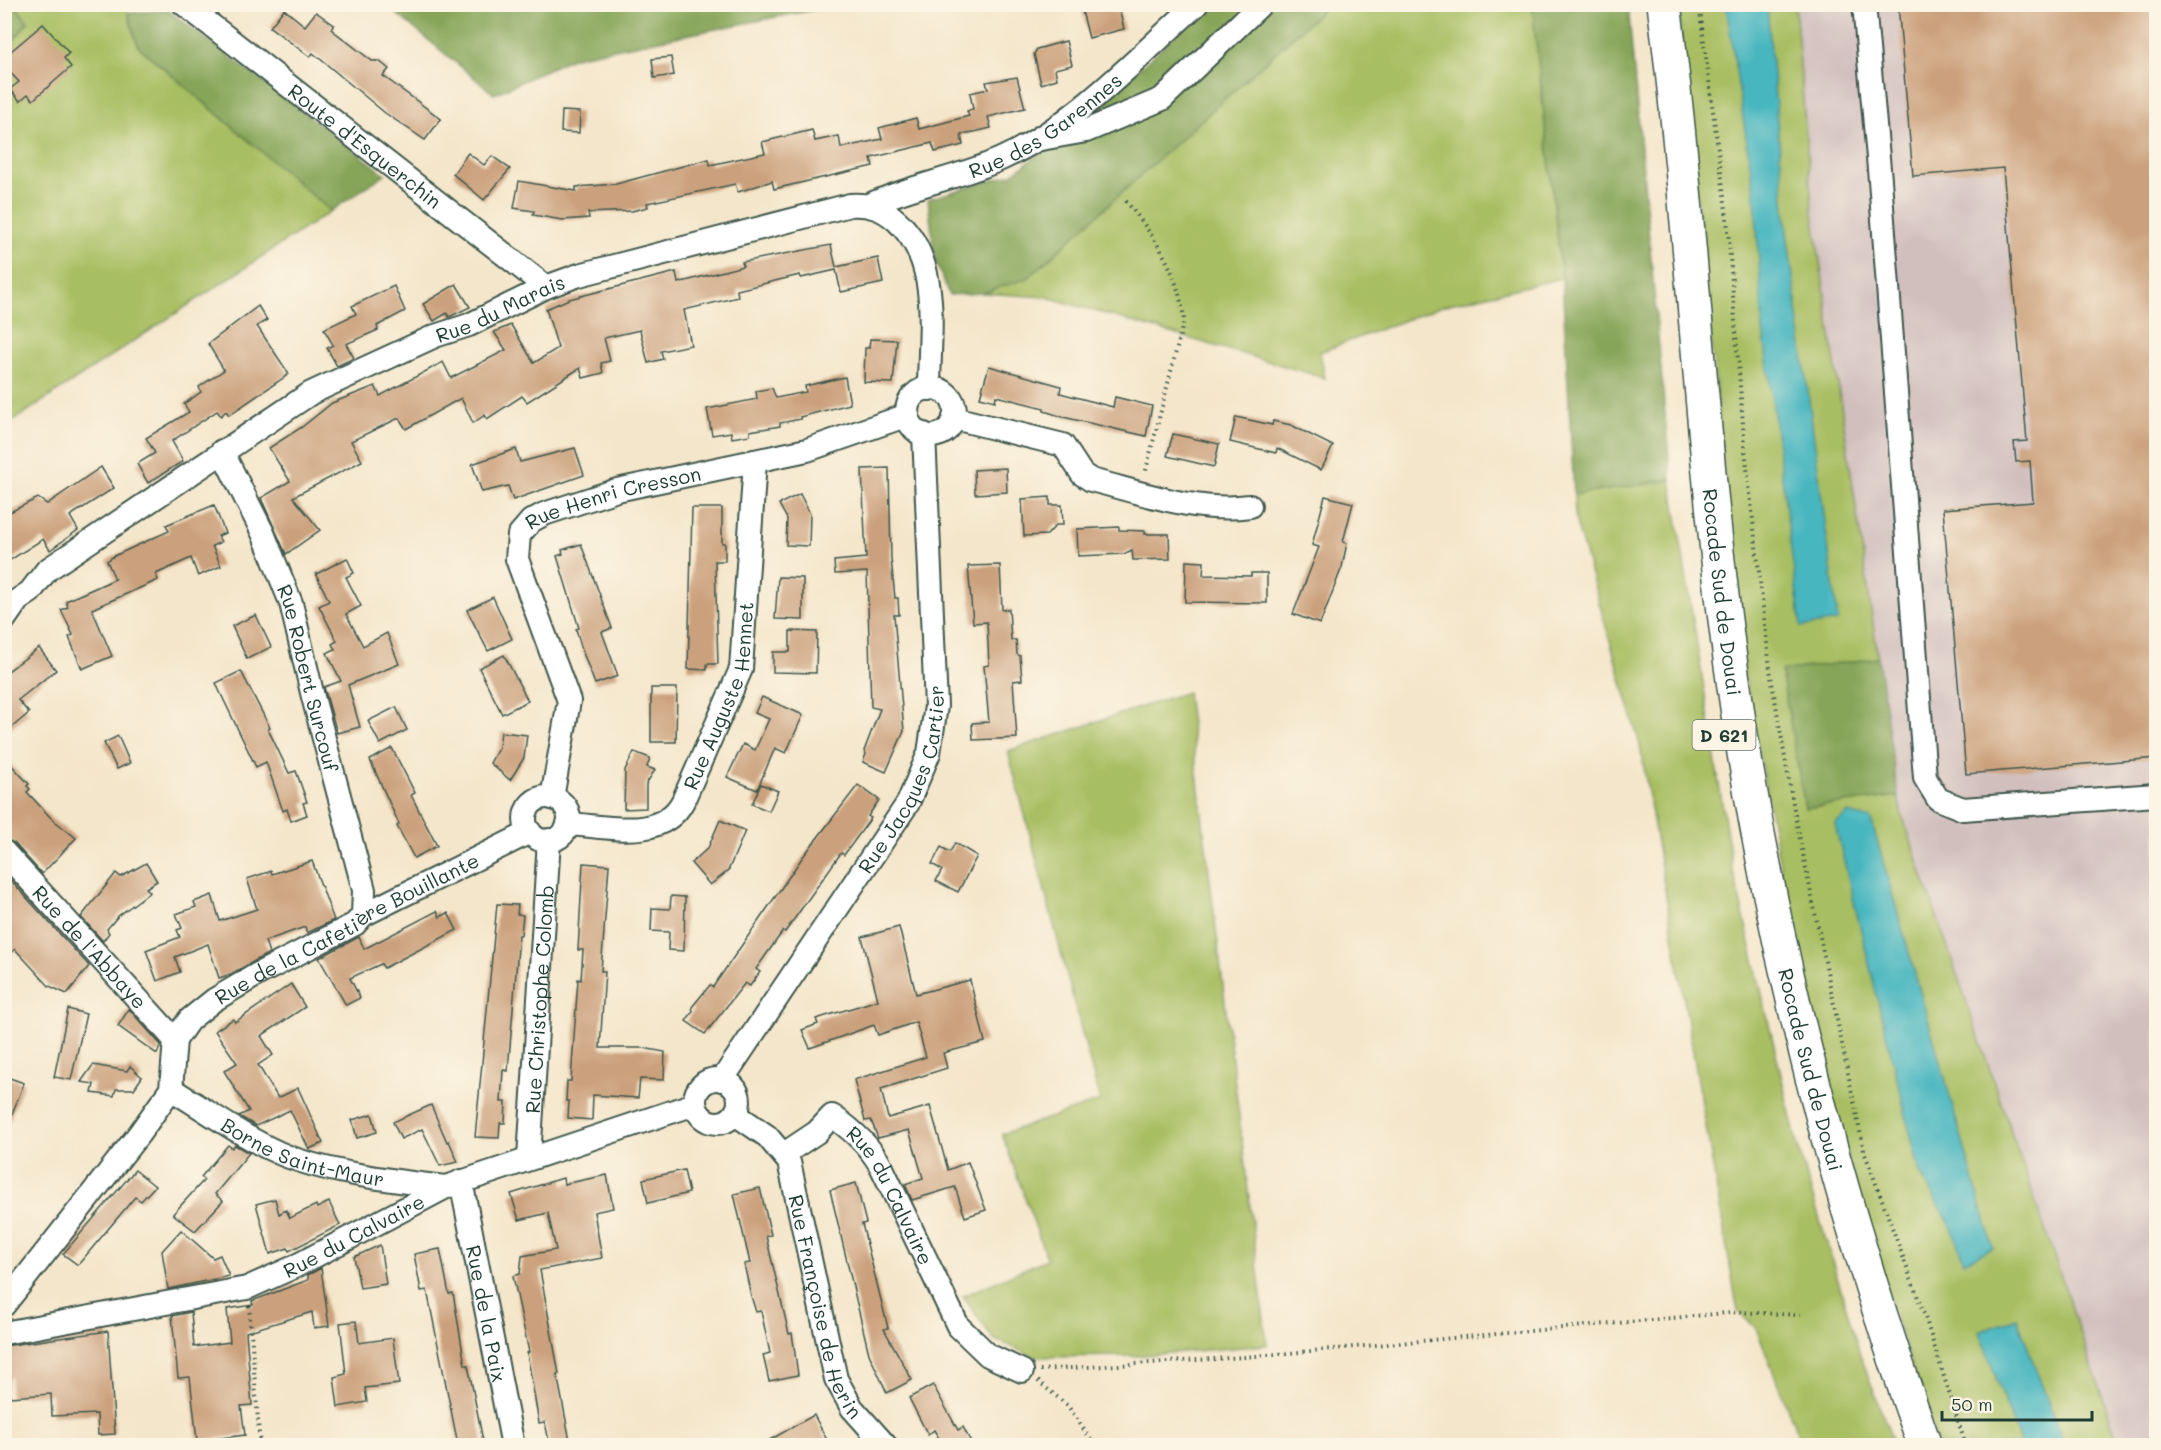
<svg xmlns="http://www.w3.org/2000/svg" width="2161" height="1450" viewBox="0 0 2161 1450" font-family="Mali,sans-serif">
	<style>
		.industrial { fill: #d1bfbe }
		.green { fill: #a8be62; stroke: #647e4b; stroke-width: 1.5 }
		.forest { fill: #86a558; stroke: #527146; stroke-width: 1.5 }
		.water { fill: #47b6bf; stroke: #337a7a; stroke-width: 1.5 }
		.building { fill: #cba07b }
		.lines { fill: none; stroke-linecap: round; stroke-linejoin: round }
		.minor-casing { stroke: #3f564b; stroke-width: 26 }
		.highway-casing { stroke: #3f564b; stroke-width: 36 }
		.path { stroke: #3f564b; stroke-width: 4; stroke-dasharray: 1.5 4.5; stroke-linecap: butt }
		.minor { stroke: #fff; stroke-width: 22 }
		.highway { stroke: #fff; stroke-width: 33 }
		.labels { text-anchor: middle; dominant-baseline: central; stroke-width: 5; stroke-linejoin: round; paint-order: stroke }
		.shield { fill: #fcf5e5; stroke: #617469; stroke-width: 1.5 }
		.shield-label { font-size: 18px; font-weight: bold; fill: #1f3d34 }
		.street-label { font-size: 20px; fill: #1f3d34; stroke: #fcf5e5 }
	</style>
	<rect width="100%" height="100%" fill="#fcf5e5"/>
	<filter id="ink" filterUnits="userSpaceOnUse"><feTurbulence type="fractalNoise" baseFrequency=".0167" numOctaves="2"/><feDisplacementMap in="SourceGraphic" scale="12" xChannelSelector="R" yChannelSelector="G"/><feConvolveMatrix kernelMatrix="1 2 1 2 8 2 1 2 1" color-interpolation-filters="sRGB"/></filter>
	<filter id="wash" filterUnits="userSpaceOnUse"><feTurbulence type="fractalNoise" baseFrequency=".008" numOctaves="4" result="noise"/><feDisplacementMap in="SourceGraphic" scale="24" xChannelSelector="R" yChannelSelector="G"/><feGaussianBlur stdDeviation="1.35" result="paint"/><feColorMatrix in="noise" values="0 0 0 0 0 0 0 0 0 0 0 0 0 0 0 0 0 1.4 0 .05"/><feComposite in="paint" operator="in"/></filter>
	<g filter="url(#wash)">
		<rect width="100%" height="100%" fill="#f4e6cb"/>
		<!-- industrial -->
		<polygon class="industrial" points="1795,5 2156,5 2156,1445 2119,1445 1901,812 1812,206"/>
		<!-- green -->
		<g class="green">
			<polygon points="15,5 125,5 138,46 331,211 5,426 4,130 12,124 5,89 5,51 28,22"/>
			<polygon points="1328,5 1532,5 1562,278 1445,305 1320,352 1325,378 1047,297 983,293 1028,277"/>
			<polygon points="1678,5 1795,5 1812,206 1878,658 1781,671 1806,808 1898,796 1901,812 2119,1445 1938,1445 1862,1216 1799,967 1744,673"/>
			<polygon points="1671,480 1732,866 1797,1144 1861,1357 1894,1445 1802,1445 1756,1328 1738,1312 1640,745 1575,519 1574,495"/>
			<polygon points="1187,692 1267,1345 1134,1356 1036,1357 993,1339 963,1296 1047,1259 1002,1134 1100,1101 1008,751"/>
		</g>
		<!-- forest -->
		<g class="forest">
			<polygon points="5,4 15,5 28,22 5,51"/>
			<polygon points="386,5 838,5 574,57 494,94"/>
			<polygon points="1208,5 1328,5 1028,278 983,293 949,295 935,260 928,199 1012,174 1079,124"/>
			<polygon points="1532,5 1628,5 1671,480 1574,495 1562,278"/>
			<polygon points="168,10 385,174 331,211 138,46 128,13"/>
			<polygon points="1878,658 1898,796 1805,808 1781,671"/>
		</g>
		<!-- water -->
		<g class="water">
			<polygon points="1726,5 1767,5 1787,232 1838,621 1801,627 1763,329 1755,197"/>
			<polygon points="1848,813 1871,819 1993,1248 1964,1262 1951,1226 1920,1173 1835,824"/>
			<polygon points="2017,1318 2064,1445 2021,1445 1979,1332"/>
		</g>
		<g id="blocks">
			<!-- building -->
			<g class="building">
				<polygon points="1110,4 1118,4 1124,29 1089,38 1082,11"/>
				<polygon points="1898,4 2157,4 2157,758 1966,774 1943,509 2033,502 2030,461 2016,462 2014,442 2027,441 2003,168 1913,176"/>
				<polygon points="284,9 305,26 316,12 334,25 331,29 372,61 379,61 389,69 383,76 441,119 425,140 385,113 313,53 310,57 270,27"/>
				<polygon points="43,24 69,53 64,58 71,67 33,100 28,94 20,101 10,89 19,82 4,66 4,57"/>
				<polygon points="1066,41 1072,65 1055,69 1057,79 1041,84 1034,54 1037,49"/>
				<polygon points="671,57 674,75 654,78 652,59"/>
				<polygon points="1017,77 1025,108 988,117 991,128 961,135 963,145 935,152 932,143 871,158 873,166 774,189 772,181 738,192 735,184 647,203 648,207 632,211 588,213 589,218 562,220 533,215 534,211 514,208 519,181 576,191 576,187 616,184 709,159 710,165 765,153 762,142 812,130 815,141 839,136 841,148 882,139 879,128 916,118 919,129 969,116 967,111 973,109 970,93 988,89 986,82"/>
				<polygon points="562,111 580,112 579,133 561,132"/>
				<polygon points="468,153 484,165 492,156 510,169 484,200 453,174"/>
				<polygon points="831,245 836,267 878,258 883,283 841,292 836,270 801,278 800,275 737,290 738,297 684,310 691,345 661,351 663,359 648,363 640,330 604,338 610,361 601,363 603,373 583,378 580,368 527,402 522,396 487,419 485,415 473,423 461,398 406,429 399,418 351,441 362,461 293,497 320,530 286,554 261,498 290,481 269,448 302,427 332,403 375,386 380,396 443,362 451,378 506,350 494,332 511,325 534,363 558,348 546,309 569,299 676,272 678,283 743,266 742,262"/>
				<polygon points="456,284 470,307 449,317 447,313 434,321 423,304"/>
				<polygon points="394,286 405,311 377,326 378,330 346,344 354,358 337,366 327,348 333,345 324,329 356,314 352,306"/>
				<polygon points="258,306 267,320 257,326 289,374 229,415 226,411 221,416 217,411 172,441 183,461 148,483 137,464 155,453 146,438 189,412 184,404 201,392 199,387 224,370 208,344"/>
				<polygon points="870,339 897,340 893,383 864,382 865,348 869,348"/>
				<polygon points="989,366 1061,386 1060,393 1113,407 1115,397 1152,406 1146,436 1063,417 1044,411 1044,408 996,396 995,401 980,397"/>
				<polygon points="845,377 850,404 800,417 801,419 780,423 780,426 750,431 750,435 732,438 731,432 712,435 707,409 757,399 756,391 772,388 776,398 806,392 805,386"/>
				<polygon points="1236,417 1272,425 1273,421 1291,425 1333,446 1321,470 1277,448 1276,453 1230,442"/>
				<polygon points="1173,434 1219,444 1214,467 1167,456"/>
				<polygon points="575,448 584,475 513,500 508,486 482,492 472,464 516,449 520,462"/>
				<polygon points="101,467 114,488 70,516 78,530 50,550 43,539 4,564 4,515 38,498 47,504"/>
				<polygon points="889,468 891,558 895,598 898,598 899,615 894,615 904,731 886,772 863,762 866,754 864,751 880,709 871,707 867,572 835,574 834,561 866,558 862,469"/>
				<polygon points="1006,468 1007,492 975,494 974,470"/>
				<polygon points="800,494 810,514 809,546 786,545 787,519 779,504"/>
				<polygon points="1325,496 1353,503 1343,542 1347,543 1342,567 1320,624 1293,614 1319,547 1312,545"/>
				<polygon points="1050,497 1050,505 1062,505 1063,525 1056,525 1047,535 1024,536 1022,499"/>
				<polygon points="214,505 225,533 218,536 221,542 212,546 221,566 198,576 191,558 156,574 158,580 92,609 112,656 82,669 69,637 73,635 61,610 68,607 66,601 115,579 107,561 114,556 169,531 166,525"/>
				<polygon points="692,508 722,508 722,543 725,543 725,561 715,561 718,664 707,664 707,670 688,669"/>
				<polygon points="1119,527 1119,530 1145,531 1145,534 1169,534 1170,559 1133,560 1132,550 1124,554 1078,556 1077,529"/>
				<polygon points="581,544 612,628 602,632 618,676 595,684 582,650 576,629 579,628 557,556 563,554 562,550"/>
				<polygon points="347,558 354,573 346,577 361,606 346,614 363,646 387,633 399,664 348,685 360,727 337,733 324,687 341,681 327,653 335,649 332,644 337,641 319,606 329,601 316,574"/>
				<polygon points="1186,561 1204,562 1203,575 1251,576 1251,573 1267,573 1267,603 1185,602"/>
				<polygon points="1000,565 1002,610 1009,609 1011,640 1016,640 1017,654 1020,656 1022,680 1013,681 1017,738 973,740 972,723 989,722 984,666 989,665 987,622 973,623 968,566"/>
				<polygon points="778,577 803,578 803,620 775,619"/>
				<polygon points="493,597 512,639 488,651 467,610"/>
				<polygon points="256,615 271,647 247,659 232,626"/>
				<polygon points="790,631 817,632 816,673 773,672 773,652 790,652"/>
				<polygon points="39,648 56,670 18,700 29,713 4,734 4,674"/>
				<polygon points="504,655 528,701 502,714 479,668"/>
				<polygon points="241,671 270,728 268,729 289,773 296,771 307,802 303,803 307,815 291,821 287,809 283,811 266,762 256,767 219,690 216,683"/>
				<polygon points="651,688 677,688 676,742 651,742"/>
				<polygon points="762,697 803,715 786,753 775,748 757,790 727,777 743,744 755,750 769,719 755,713"/>
				<polygon points="396,707 407,730 380,744 368,721"/>
				<polygon points="501,732 527,735 524,758 510,780 490,763 499,747"/>
				<polygon points="118,736 130,763 117,769 104,743"/>
				<polygon points="392,748 415,793 411,795 437,846 414,858 397,826 399,824 370,760"/>
				<polygon points="634,752 650,758 647,767 655,770 646,784 646,808 624,809 625,770"/>
				<polygon points="4,757 29,784 27,786 30,789 27,792 51,818 76,838 42,874 14,843 4,839"/>
				<polygon points="761,784 778,791 769,811 752,804"/>
				<polygon points="858,785 879,800 868,816 871,818 844,855 841,853 785,932 783,931 756,969 760,972 750,986 745,983 705,1034 686,1021 693,1011 692,1007 710,985 713,987 802,858"/>
				<polygon points="720,820 745,831 728,871 710,885 691,863 708,848"/>
				<polygon points="955,843 977,856 958,892 936,881 942,870 932,864 941,847 950,852"/>
				<polygon points="312,861 334,920 307,933 305,927 265,941 269,953 231,974 219,978 208,944 175,957 180,972 157,981 146,950 180,937 177,930 182,928 176,914 196,907 194,902 212,895 220,921 257,909 247,879 271,871 272,874"/>
				<polygon points="146,863 157,881 146,888 150,892 118,916 107,929 109,933 103,941 81,917 116,873 121,877"/>
				<polygon points="583,863 609,865 601,971 605,971 600,1048 643,1048 665,1052 664,1080 640,1079 638,1098 593,1095 592,1120 568,1118 569,1101 566,1101 567,1081 571,1081 578,979 581,980 583,950 578,950"/>
				<polygon points="4,873 89,966 67,994 49,986 15,949 4,960"/>
				<polygon points="671,896 685,897 684,951 668,950 669,932 651,931 652,908 670,909"/>
				<polygon points="497,904 518,905 517,914 523,915 521,935 519,935 508,1071 503,1070 501,1102 506,1102 505,1123 500,1123 499,1138 475,1137"/>
				<polygon points="437,911 440,917 448,913 457,930 384,968 381,964 350,978 360,998 346,1005 319,958 359,937 364,949"/>
				<polygon points="899,927 916,994 970,980 985,1042 943,1053 947,1068 881,1089 888,1118 930,1106 948,1170 968,1162 986,1210 965,1217 955,1187 912,1200 905,1184 923,1178 909,1130 878,1138 871,1120 865,1121 854,1080 926,1057 916,1022 878,1035 874,1025 810,1048 802,1030 818,1024 816,1019 878,1000 862,937"/>
				<polygon points="291,984 305,1007 261,1036 273,1055 258,1065 278,1098 298,1088 323,1143 309,1149 290,1110 256,1126 239,1116 249,1111 224,1071 237,1063 215,1031 233,1019 235,1022"/>
				<polygon points="68,1009 86,1014 71,1080 54,1077"/>
				<polygon points="129,1009 161,1045 157,1054 118,1026"/>
				<polygon points="93,1065 127,1071 130,1066 142,1077 134,1089 116,1089 114,1096 92,1093 94,1084 81,1082"/>
				<polygon points="4,1076 24,1083 6,1130 4,1129"/>
				<polygon points="431,1105 447,1142 449,1141 458,1162 440,1166 422,1129 401,1139 393,1122"/>
				<polygon points="372,1114 377,1132 357,1138 352,1120"/>
				<polygon points="228,1145 232,1148 235,1145 249,1153 215,1194 223,1201 195,1231 173,1214 204,1180 201,1177"/>
				<polygon points="135,1170 155,1186 141,1201 135,1197 78,1265 63,1254"/>
				<polygon points="684,1170 689,1193 648,1203 643,1179"/>
				<polygon points="607,1175 613,1208 594,1212 602,1258 540,1270 559,1374 557,1374 571,1446 550,1446 545,1422 539,1423 527,1353 529,1352 513,1276 520,1274 522,1256 556,1250 548,1213 519,1220 511,1194 563,1178 564,1184"/>
				<polygon points="856,1183 866,1223 862,1224 888,1328 884,1329 912,1380 887,1393 869,1354 830,1190"/>
				<polygon points="760,1188 771,1235 766,1236 789,1334 792,1333 798,1375 769,1381 763,1355 770,1353 761,1311 756,1312 751,1296 744,1264 750,1263 734,1194"/>
				<polygon points="275,1199 279,1214 286,1210 290,1218 316,1205 317,1208 329,1202 340,1225 289,1251 288,1248 270,1254 256,1204"/>
				<polygon points="181,1230 213,1258 220,1255 229,1276 168,1289 162,1251"/>
				<polygon points="380,1245 386,1284 360,1288 354,1257"/>
				<polygon points="440,1249 449,1294 453,1293 465,1365 468,1365 483,1441 458,1445 427,1290 421,1291 414,1254"/>
				<polygon points="321,1268 329,1326 314,1328 312,1312 246,1332 252,1405 241,1406 245,1435 197,1441 190,1377 178,1378 172,1316 191,1312 194,1347 230,1342 227,1309 253,1305 252,1301 308,1280 308,1275"/>
				<polygon points="356,1321 359,1343 393,1338 399,1384 365,1388 367,1402 338,1407 334,1377 346,1374 340,1323"/>
				<polygon points="108,1331 115,1434 98,1435 97,1414 52,1416 51,1394 10,1397 11,1377 4,1380 4,1346"/>
				<polygon points="933,1385 958,1430 963,1427 973,1446 928,1446 940,1440 934,1430 928,1435 909,1398"/>
				<polygon points="814,1415 830,1446 759,1446"/>
			</g>
		</g>
	</g>
	<g filter="url(#ink)">
		<use href="#blocks" fill-opacity="0" stroke="#3f564b" stroke-width="1.5"/>
		<g class="lines">
			<!-- minor casing -->
			<g class="minor-casing">
				<g id="minor">
					<path id="s1" d="M184,4L546,287"/>
					<polyline points="1864,4 1880,180 1925,778 1938,799 1963,809 2156,795"/>
					<polyline points="1041,139 1086,131 1162,99 1261,4"/>
					<path id="s2" d="M869,205C912,185 960,178 1003,158C1077,124 1136,58 1196,5"/>
					<circle cx="931" cy="412" r="24"/>
					<path d="M954,418L1063,445L1082,474L1091,480C1143,493 1196,513 1250,506"/>
					<path id="s3" d="M222,451L263,533L291,603L313,697L364,890L363,915"/>
					<path id="s4" d="M4,620L18,600L30,592L47,570L311,393L435,336L469,325L546,287L579,275L850,205C869,204 883,208 897,221C942,262 929,334 929,389"/>
					<circle cx="547" cy="819" r="22"/>
					<path id="s5" d="M552,798L569,701L517,559L519,535L531,521L544,514L617,490L807,450L908,415"/>
					<path id="s6" d="M568,824C607,826 662,842 683,801L741,669L755,461"/>
					<path id="s7" d="M4,852L175,1040"/>
					<circle cx="717" cy="1101" r="22"/>
					<path id="s8" d="M722,1080L908,803L929,753L936,706L924,434"/>
					<path id="s9" d="M171,1089C206,1110 241,1136 279,1153C325,1173 396,1181 446,1187"/>
					<path id="s10" d="M735,1114L767,1136L789,1162L836,1379L852,1408L886,1446"/>
					<path id="s11" d="M784,1154L817,1132L832,1116C853,1130 870,1146 882,1168L958,1326L988,1355L1022,1371"/>
					<path id="s12" d="M529,1158L549,840"/>
					<path id="s13" d="M461,1181L513,1446"/>
					<path id="s14" d="M4,1305L139,1134L171,1089L175,1040L189,1020L214,1000L258,974L355,924L363,915L530,832"/>
					<path id="s15" d="M4,1333L247,1288L294,1267L446,1187L695,1104"/>
				</g>
			</g>
			<!-- highway casing -->
			<g class="highway-casing">
				<g id="highway">
					<path id="s16" d="M1664,4C1693,229 1701,456 1733,680C1769,940 1837,1198 1925,1446"/>
				</g>
			</g>
			<!-- path -->
			<g class="path">
				<polyline points="1699,4 1727,218 1745,450 1771,677 1795,815 1864,1151 1925,1317 1966,1446"/>
				<path d="M1126,201C1156,239 1178,270 1184,320L1145,474"/>
				<polyline points="249,1306 260,1446"/>
				<polyline points="1040,1370 1245,1357 1738,1312 1801,1315"/>
				<polyline points="1038,1381 1068,1406 1095,1446"/>
			</g>
			<!-- minor -->
			<use href="#minor" class="minor"/>
			<!-- highway -->
			<use href="#highway" class="highway"/>
		</g>
	</g>
	<g class="labels">
		<!-- shield labels -->
		<rect class="shield" x="1692.5" y="720" width="63" height="30" rx="4.5"/>
		<g class="shield-label">
			<text x="1724" y="735">D 621</text>
		</g>
		<!-- street labels -->
		<g class="street-label">
			<text stroke="none"><textPath href="#s2" startOffset="195">Rue des Garennes</textPath></text>
			<text stroke="none"><textPath href="#s1" startOffset="230">Route d'Esquerchin</textPath></text>
			<text stroke="none"><textPath href="#s4" startOffset="592">Rue du Marais</textPath></text>
			<text stroke="none"><textPath href="#s5" startOffset="378">Rue Henri Cresson</textPath></text>
			<text stroke="none"><textPath href="#s16" startOffset="591">Rocade Sud de Douai</textPath></text>
			<text stroke="none"><textPath href="#s3" startOffset="244">Rue Robert Surcouf</textPath></text>
			<text stroke="none"><textPath href="#s6" startOffset="238">Rue Auguste Hennet</textPath></text>
			<text stroke="none"><textPath href="#s8" startOffset="354">Rue Jacques Cartier</textPath></text>
			<text stroke="none"><textPath href="#s14" startOffset="530">Rue de la Cafetière Bouillante</textPath></text>
			<text stroke="none"><textPath href="#s7" startOffset="128">Rue de l'Abbaye</textPath></text>
			<text stroke="none"><textPath href="#s12" startOffset="159">Rue Christophe Colomb</textPath></text>
			<text stroke="none"><textPath href="#s16" startOffset="1077">Rocade Sud de Douai</textPath></text>
			<text stroke="none"><textPath href="#s9" startOffset="148">Borne Saint-Maur</textPath></text>
			<text stroke="none"><textPath href="#s11" startOffset="162">Rue du Calvaire</textPath></text>
			<text stroke="none"><textPath href="#s15" startOffset="366">Rue du Calvaire</textPath></text>
			<text stroke="none"><textPath href="#s10" startOffset="222">Rue Françoise de Herin</textPath></text>
			<text stroke="none"><textPath href="#s13" startOffset="135">Rue de la Paix</textPath></text>
		</g>
	</g>
	<!-- margin -->
	<rect width="2161" height="1450" fill="none" stroke="#fcf5e5" stroke-width="24"/>
	<!-- scale -->
	<path d="M1942 1411v9h150v-9" fill="none" stroke="#1f3d34" stroke-width="3"/>
	<text x="1951" y="1411" font-size="18" fill="#1f3d34" stroke="#fcf5e5" stroke-width="4.5" paint-order="stroke">50 m</text>
</svg>
